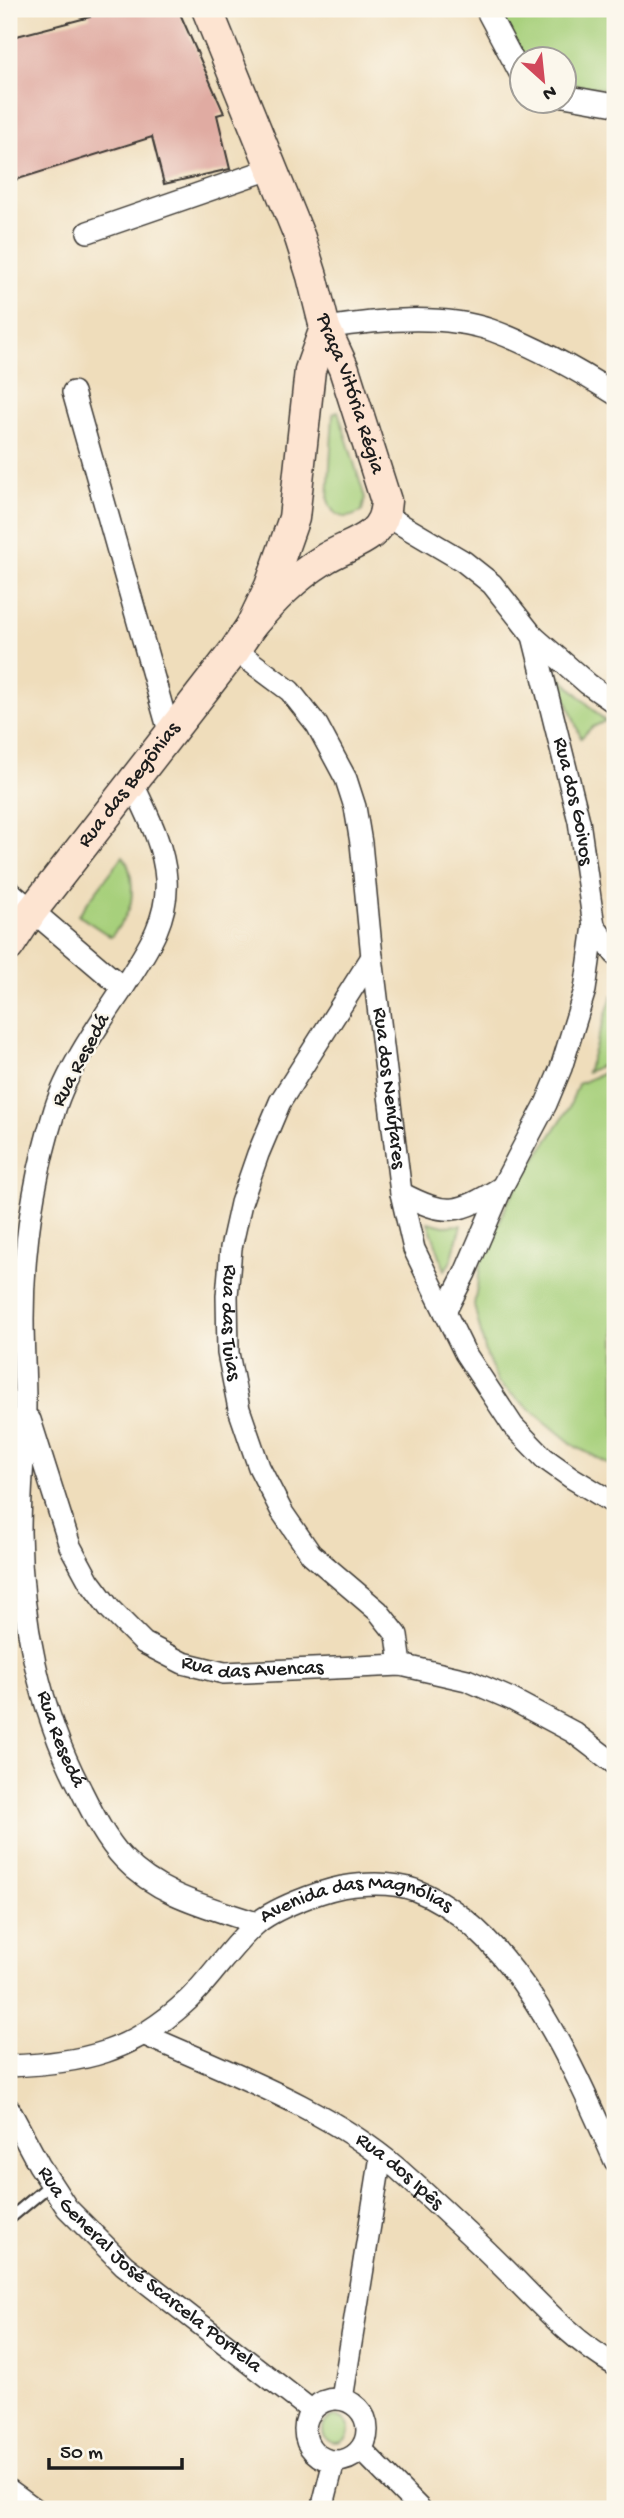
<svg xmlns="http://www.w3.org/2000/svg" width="624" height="2518" viewBox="0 0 624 2518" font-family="'Gochi Hand',sans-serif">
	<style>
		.green { fill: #a7d07c; stroke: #62764c; stroke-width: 2 }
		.building { fill: #e0aba2 }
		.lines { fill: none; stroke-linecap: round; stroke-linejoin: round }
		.lane-casing { stroke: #3c3934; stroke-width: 14 }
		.street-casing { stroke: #3c3934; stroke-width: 24 }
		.secondary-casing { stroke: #3c3934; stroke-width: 33 }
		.lane { stroke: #fff; stroke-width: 10 }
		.street { stroke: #fff; stroke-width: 21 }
		.secondary { stroke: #fde4d1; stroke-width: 30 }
		.labels { text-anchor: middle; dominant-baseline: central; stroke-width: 5; stroke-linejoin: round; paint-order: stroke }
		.street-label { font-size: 21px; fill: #1c1c1c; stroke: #fbf7ec }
	</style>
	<rect width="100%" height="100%" fill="#fbf7ec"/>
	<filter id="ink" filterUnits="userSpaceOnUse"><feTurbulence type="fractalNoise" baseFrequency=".0143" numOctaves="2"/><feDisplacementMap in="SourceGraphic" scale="14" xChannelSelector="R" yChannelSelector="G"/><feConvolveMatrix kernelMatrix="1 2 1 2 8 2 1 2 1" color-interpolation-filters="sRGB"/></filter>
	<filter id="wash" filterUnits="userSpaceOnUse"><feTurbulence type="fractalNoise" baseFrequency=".00686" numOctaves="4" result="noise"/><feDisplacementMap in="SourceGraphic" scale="28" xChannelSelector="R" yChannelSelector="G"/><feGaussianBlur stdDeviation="1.57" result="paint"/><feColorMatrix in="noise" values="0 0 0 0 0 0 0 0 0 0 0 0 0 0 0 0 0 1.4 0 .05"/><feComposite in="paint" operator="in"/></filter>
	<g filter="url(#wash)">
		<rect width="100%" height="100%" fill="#efddbb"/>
		<!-- green -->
		<g class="green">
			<polygon points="497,9 615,9 615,91 565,83 564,60 525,59 509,41"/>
			<path d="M338,411L365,498L362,511C347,521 333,519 328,500L333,414Z"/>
			<polygon points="556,673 605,721 591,728 581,738"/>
			<path d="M123,856C128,862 129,868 131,877C135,905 128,915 111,937L78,915Z"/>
			<polygon points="612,996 615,1000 615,1060 587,1072"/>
			<polygon points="615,1068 615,1467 576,1447 498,1383 486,1354 474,1305 481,1262 509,1200 569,1108 578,1084"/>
			<polygon points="428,1222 444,1226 461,1225 451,1261 445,1270"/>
			<circle cx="336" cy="2430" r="13"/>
		</g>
		<g id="blocks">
			<!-- building -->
			<polygon class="building" points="88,9 178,9 224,113 217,115 230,169 164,184 152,137 9,182 9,38 90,17"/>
		</g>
	</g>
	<g filter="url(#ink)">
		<use href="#blocks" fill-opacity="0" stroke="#3c3934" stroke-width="2"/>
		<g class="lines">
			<!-- lane casing -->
			<g class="lane-casing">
				<polyline id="lane" points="9,2219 51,2184"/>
			</g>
			<!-- street casing -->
			<g class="street-casing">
				<g id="street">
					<polyline points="486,9 522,77"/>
					<polyline points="564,96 615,105"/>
					<polyline points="88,232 273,168"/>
					<path d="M325,328C375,320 441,313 491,330C535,346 576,369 615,394"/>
					<polyline points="73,392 170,735"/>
					<path id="s1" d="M385,515L463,561L492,584L533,636L579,821L594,926L585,990L561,1068L546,1104L502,1187L465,1273L445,1312"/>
					<polyline points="533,636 588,684 615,703"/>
					<path id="s2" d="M235,650L290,691L317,725L346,779L355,807L361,843L372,957L401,1193L414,1249L465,1353L513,1426L544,1458L572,1478L615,1504"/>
					<path id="s3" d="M132,782C146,812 164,845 166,879C169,920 146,952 125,985C102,1020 67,1069 55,1109C34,1176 23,1249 23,1319C23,1347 25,1375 25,1403C25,1446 20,1489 20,1532C21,1619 39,1710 80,1788C92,1812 105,1839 124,1859C159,1896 209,1907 256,1923"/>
					<polyline points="9,891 123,988"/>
					<polyline points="594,926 615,954"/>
					<path id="s4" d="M372,957L280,1102L258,1154L241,1203L231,1248L227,1296L228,1353L239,1409L259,1467L282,1512L311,1554L378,1611L397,1635L401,1665"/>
					<path d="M401,1193C447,1217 458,1214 502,1187"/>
					<path id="s5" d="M30,1420L70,1546L89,1581L110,1609L144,1643L183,1663L224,1673L401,1665L467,1680L511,1699L573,1732L615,1764"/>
					<path id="s6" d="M145,2035C230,2073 327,2108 398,2169C435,2202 472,2236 507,2271C541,2305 573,2341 615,2365"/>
					<path id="s7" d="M9,2066C84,2063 131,2053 188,2000C212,1977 230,1947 255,1925C272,1909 318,1892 342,1887C366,1883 392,1882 415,1890C515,1928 575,2070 615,2161"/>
					<path id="s8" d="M9,2109L39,2165L67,2208L124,2265L312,2411"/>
					<circle cx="336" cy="2430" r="31"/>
					<polyline points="342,2399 381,2156"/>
					<polyline points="361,2449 420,2509"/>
					<polyline points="9,2490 35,2509"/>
					<polyline points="322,2509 334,2461"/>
				</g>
			</g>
			<!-- secondary casing -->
			<g class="secondary-casing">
				<g id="secondary">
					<path id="s9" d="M207,9L300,238L312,276L325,328L344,369L386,501C385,515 382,525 371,534C357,545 338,550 323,560C294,578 273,600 251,626"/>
					<path id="s10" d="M9,946L32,911L235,650L251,626L270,586L294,518L310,370L325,328"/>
				</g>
			</g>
			<!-- lane -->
			<use href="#lane" class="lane"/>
			<!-- street -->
			<use href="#street" class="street"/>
			<!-- secondary -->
			<use href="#secondary" class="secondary"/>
		</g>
	</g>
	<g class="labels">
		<!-- street labels -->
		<g class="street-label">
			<text stroke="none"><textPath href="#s9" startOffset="411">Praça Vitória Régia</textPath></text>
			<text stroke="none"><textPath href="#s10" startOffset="201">Rua das Begônias</textPath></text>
			<text stroke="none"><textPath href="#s1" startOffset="364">Rua dos Goivos</textPath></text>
			<text transform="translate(82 1061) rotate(-62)">Rua Resedá</text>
			<text stroke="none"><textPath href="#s2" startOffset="486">Rua dos Nenúfares</textPath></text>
			<text stroke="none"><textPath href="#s4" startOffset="401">Rua das Tuias</textPath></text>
			<text stroke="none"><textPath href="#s5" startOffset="369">Rua das Avencas</textPath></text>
			<text stroke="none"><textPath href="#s3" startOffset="1001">Rua Resedá</textPath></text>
			<text stroke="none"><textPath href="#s7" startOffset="406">Avenida das Magnólias</textPath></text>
			<text stroke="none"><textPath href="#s6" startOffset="290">Rua dos Ipês</textPath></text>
			<text stroke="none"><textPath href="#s8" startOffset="217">Rua General José Scarcela Portela</textPath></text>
		</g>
	</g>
	<!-- margin -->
	<rect width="624" height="2518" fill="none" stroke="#fbf7ec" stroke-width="35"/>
	<!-- north arrow -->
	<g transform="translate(543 80) rotate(153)"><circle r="33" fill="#fbf7ec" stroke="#a29f99" stroke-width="2"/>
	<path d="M0-5L12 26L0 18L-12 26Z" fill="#d1495b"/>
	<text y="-10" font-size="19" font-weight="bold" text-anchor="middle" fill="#1c1c1c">N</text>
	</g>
	<!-- scale -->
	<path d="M49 2458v10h133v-10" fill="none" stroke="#1c1c1c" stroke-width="3.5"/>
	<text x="60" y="2458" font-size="21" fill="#1c1c1c" stroke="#fbf7ec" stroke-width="5" paint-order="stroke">50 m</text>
</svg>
